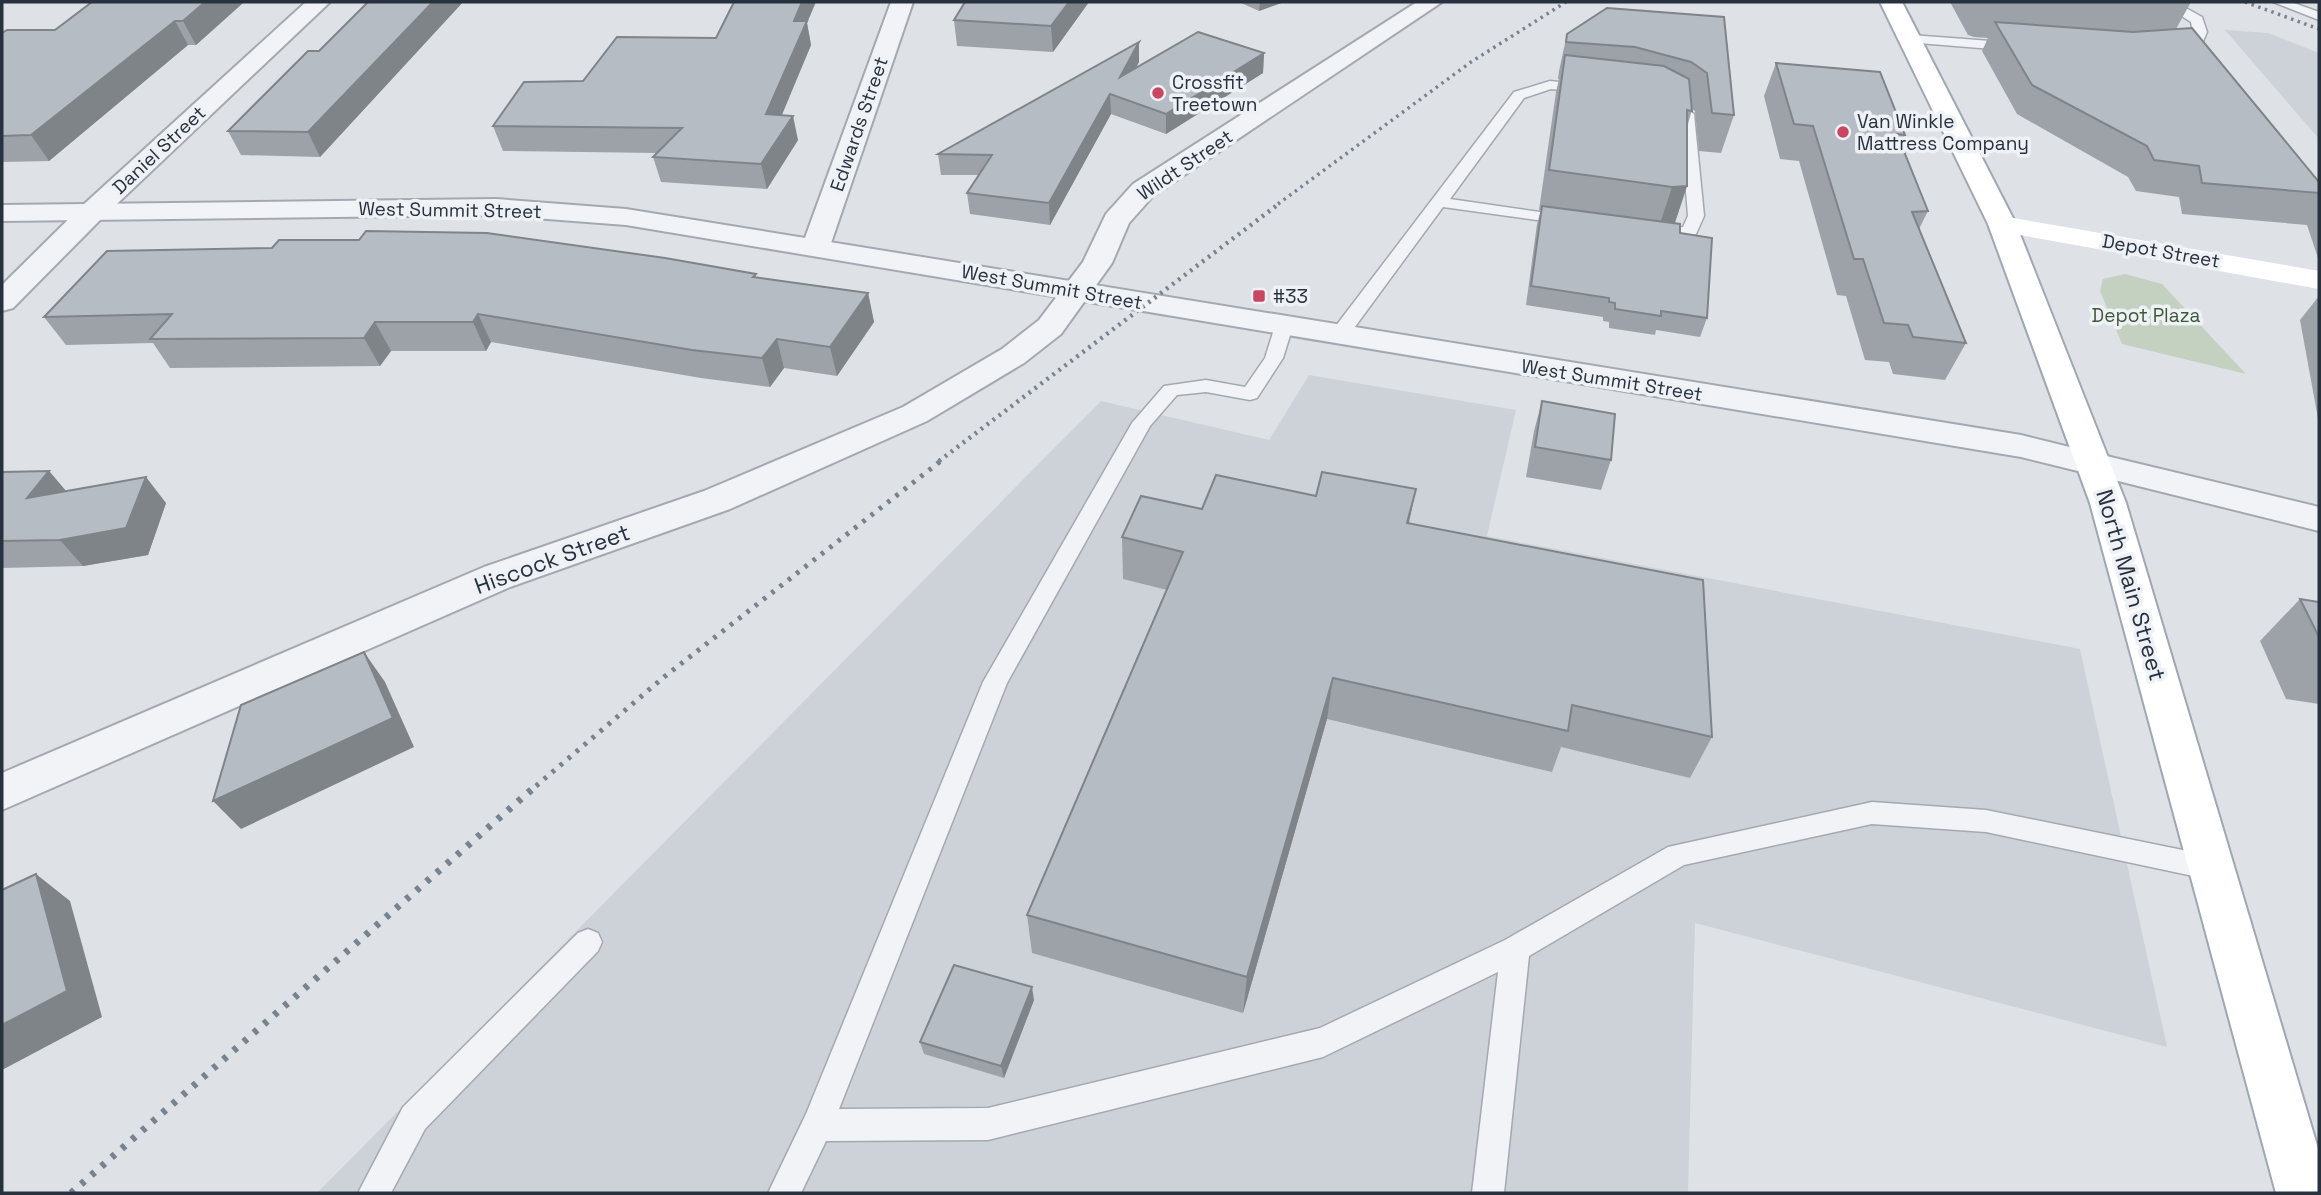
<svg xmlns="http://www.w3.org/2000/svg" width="2321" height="1195" viewBox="0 0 2321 1195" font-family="'Space Grotesk',sans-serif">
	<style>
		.built { fill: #cdd2d9 }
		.green { fill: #c5d1c0 }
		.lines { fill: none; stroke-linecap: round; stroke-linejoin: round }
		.service-casing { stroke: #a4a9b1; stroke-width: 3 }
		.minor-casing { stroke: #a4a9b1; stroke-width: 4 }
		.tertiary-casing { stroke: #a4a9b1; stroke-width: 4 }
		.primary-casing { stroke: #9ea7b3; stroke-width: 4 }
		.service { fill: #f1f3f6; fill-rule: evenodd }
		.minor { fill: #f1f3f6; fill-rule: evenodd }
		.tertiary { fill: #f1f3f6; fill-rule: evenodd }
		.secondary { fill: #fff; fill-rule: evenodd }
		.primary { fill: #fff; fill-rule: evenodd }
		.rail-far3 { stroke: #788390; stroke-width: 3.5; stroke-dasharray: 2.5 4.5; stroke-linecap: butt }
		.rail-far2 { stroke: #788390; stroke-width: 4.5; stroke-dasharray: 2.5 5; stroke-linecap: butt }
		.rail-far1 { stroke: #788390; stroke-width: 5; stroke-dasharray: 3.5 7; stroke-linecap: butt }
		.rail { stroke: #788390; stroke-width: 7; stroke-dasharray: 4.5 9; stroke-linecap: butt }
		.wall { fill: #9da2a9 }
		.shaded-wall { fill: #7f8489 }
		.building { fill: #b6bcc4; stroke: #7f8489; stroke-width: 2 }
		.poi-dot { fill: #c94661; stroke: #eef1f5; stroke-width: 2.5 }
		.labels { text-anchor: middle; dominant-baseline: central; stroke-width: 7; stroke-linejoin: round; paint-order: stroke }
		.far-poi-label { font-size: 19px; fill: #28313e; stroke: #eef1f5; text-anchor: start }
		.far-street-label { font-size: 19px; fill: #28313e; stroke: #eef1f5 }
		.far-park-label { font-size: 19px; fill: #3e5936; stroke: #eef1f5 }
		.street-label { font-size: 23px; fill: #28313e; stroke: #eef1f5 }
	</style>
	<rect width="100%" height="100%" fill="#dee2e7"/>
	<!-- built -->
	<g class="built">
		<polygon points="2225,30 2268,33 2319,53 2319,139"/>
		<polygon points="1309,375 1516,410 1487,536 2080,649 2167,1047 1695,923 1688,1193 317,1193 1101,401 1269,440"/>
	</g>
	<!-- green -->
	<polygon class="green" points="2125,274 2162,284 2246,374 2122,344 2100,291 2103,279"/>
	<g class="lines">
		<!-- service casing -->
		<g class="service-casing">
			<g id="service">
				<polygon points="2160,2 2175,2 2202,17 2207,32 2201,46 2171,53 2171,47 2190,40 2193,32 2191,22"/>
				<polygon points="2273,2 2291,2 2319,12 2319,20"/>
				<polygon points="1911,35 2017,43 2024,47 2017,51 1906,42 1904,39"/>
				<polygon points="1550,81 1588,85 1595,89 1588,93 1551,89 1524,98 1450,199 1568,216 1574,217 1574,225 1443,207 1346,339 1332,339 1330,335 1332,331 1514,92"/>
				<path d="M1670,98L1694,114L1704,216L1696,234C1681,240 1655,246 1643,234L1645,230L1683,227L1688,216L1680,116L1663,102Z"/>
				<polygon points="1284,321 1293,326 1283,358 1257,398 1250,400 1206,392 1177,395 1150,426 1007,683 839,1109 988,1108 1320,1028 1505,940 1668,847 1872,802 1986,810 2212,856 2222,860 2226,868 2222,876 2212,880 1986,832 1872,824 1684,865 1529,956 1504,1193 1472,1193 1498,972 1323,1057 988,1140 826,1141 801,1193 768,1193 806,1114 983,682 1132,423 1164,386 1206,380 1245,387 1265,358 1275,326"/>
				<polygon points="588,929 598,933 602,942 598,951 425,1129 391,1193 358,1193 403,1107 578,933"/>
			</g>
		</g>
		<!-- minor casing -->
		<g class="minor-casing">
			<g id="minor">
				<polygon points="306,2 330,2 102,218 13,308 2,311 2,285 82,206"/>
				<polygon points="891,2 913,2 830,246 826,252 816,255 806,252 802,246"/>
				<polygon points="1417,2 1442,2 1153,196 1129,223 1112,263 1061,334 1024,363 927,421 730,509 510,587 2,810 2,773 484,567 704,491 903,407 1002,349 1039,320 1083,262 1106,214 1133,184"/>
				<polygon points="2094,453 2319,507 2319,531 2082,472 2077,464 2082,456"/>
			</g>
		</g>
		<!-- tertiary casing -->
		<g class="tertiary-casing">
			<polygon id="tertiary" points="496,199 626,209 2021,435 2106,456 2111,464 2106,472 2094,475 2021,457 626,225 496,215 2,221 2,205"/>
		</g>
		<!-- primary casing -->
		<g class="primary-casing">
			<polygon id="primary" points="1880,2 1902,2 2016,224 2126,503 2319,1152 2319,1193 2276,1193 2090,503 1988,224"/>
		</g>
		<!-- service -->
		<use href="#service" class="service"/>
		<!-- minor -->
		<use href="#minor" class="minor"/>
		<!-- tertiary -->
		<use href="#tertiary" class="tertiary"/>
		<!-- secondary -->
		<polygon class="secondary" points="2002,216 2319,271 2319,289 1992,230 1988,224 1992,218"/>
		<!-- primary -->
		<use href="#primary" class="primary"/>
		<!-- rail-far3 -->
		<g class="rail-far3">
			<polyline points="2245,2 2319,29"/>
			<polyline points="1278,204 1471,62 1566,2"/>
		</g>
		<!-- rail-far2 -->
		<polyline class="rail-far2" points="939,461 1280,203"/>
		<!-- rail-far1 -->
		<polyline class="rail-far1" points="536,786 664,677 942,460"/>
		<!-- rail -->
		<polyline class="rail" points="71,1193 538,784"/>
	</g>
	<!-- wall -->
	<g class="wall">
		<polygon points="92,2 244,2 196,45 188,45 49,161 2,162 2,33 55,30"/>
		<polygon points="368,2 463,2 320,157 241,155 228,131 319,51"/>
		<polygon points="1089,2 1053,52 957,46 954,20"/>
		<polygon points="1239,2 1284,2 1259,11"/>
		<polygon points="1950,2 2191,2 2176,29 2319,182 2319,261 2307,225 2182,214 2179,197 2136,191 2128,177 2017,114 1982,51 1988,38 1974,37 1968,35"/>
		<polygon points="1724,17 1734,115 1721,153 1699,151 1695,111 1692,109 1687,128 1687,186 1675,223 1680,233 1707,318 1700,337 1656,330 1655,335 1609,328 1609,322 1603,321 1603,317 1526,305 1537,224 1541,210 1539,210 1556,92 1559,79 1558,79 1559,71 1567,34"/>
		<polygon points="807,23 811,45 782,115 798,140 767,189 661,182 653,157 657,153 503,151 493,126 583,81"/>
		<polygon points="1264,53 1263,73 1166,134 1111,114 1050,225 970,214 967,193 979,175 941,175 938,154 1139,62 1136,68"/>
		<polygon points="1776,63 1905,135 1901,143 1928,211 1919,229 1966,343 1945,380 1893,374 1889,362 1865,360 1846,296 1837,295 1799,161 1780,159 1764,96"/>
		<polygon points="272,248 756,274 756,277 868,293 874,322 837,376 784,368 770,387 701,378 491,342 486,351 391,351 380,366 170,368 153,343 66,345 44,317"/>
		<polygon points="2319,296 2319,424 2300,320"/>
		<polygon points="1542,401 1611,460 1601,490 1526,477 1534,431"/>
		<polygon points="49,471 66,491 166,503 148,555 83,566 2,568 2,472"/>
		<polygon points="1202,509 1409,524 1712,737 1690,778 1561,747 1552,772 1327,719 1243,1013 1032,953 1027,915 1167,590 1123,579 1122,537"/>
		<polygon points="2300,599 2319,602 2319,704 2286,699 2260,641"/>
		<polygon points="1034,1000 1004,1078 924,1054 920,1042"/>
	</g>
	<!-- shaded-wall -->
	<g class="shaded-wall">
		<polygon points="205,2 244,2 196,45 183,21"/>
		<polygon points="433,2 463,2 320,157 308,132"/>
		<polygon points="802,2 816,2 807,23 811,45 772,138 766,114 794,21"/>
		<polygon points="1069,2 1089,2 1053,52 1051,26"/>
		<polygon points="1260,2 1284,2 1259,11"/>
		<polygon points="175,21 188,45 49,161 31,135"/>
		<polygon points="1139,42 1139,62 1120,97 1120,77"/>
		<polygon points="1264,53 1263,73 1166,134 1166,114"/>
		<polygon points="1110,94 1111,114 1050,225 1049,203"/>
		<polygon points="793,116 798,140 767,189 761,164"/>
		<polygon points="1687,186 1674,225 1659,227 1672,187"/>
		<polygon points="868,293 874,322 837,376 830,347"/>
		<polygon points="478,314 491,342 486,351 473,322"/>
		<polygon points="375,322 391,351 380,366 364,338"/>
		<polygon points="777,339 784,368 770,387 762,358"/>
		<polygon points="49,471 71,497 27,498"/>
		<polygon points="146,477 166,503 148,555 83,566 60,540"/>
		<polygon points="1416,489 1407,532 1407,523"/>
		<polygon points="364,652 385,682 414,747 241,829 213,801"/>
		<polygon points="1333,678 1327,719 1243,1013 1247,977"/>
		<polygon points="36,874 70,901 102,1017 2,1070 2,1025"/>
		<polygon points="1032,987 1034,1000 1004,1078 1001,1066"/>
	</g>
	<!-- building -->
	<g class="building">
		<polygon points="92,2 205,2 183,21 175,21 31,135 2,136 2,33 7,30 55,30"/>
		<polygon points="368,2 433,2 308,132 228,131 308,51 319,51"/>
		<polygon points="734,2 802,2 794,21 807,21 766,114 793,116 761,164 653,157 682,128 493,126 524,82 583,81 617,37 716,38"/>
		<polygon points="965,2 1069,2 1051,26 954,20"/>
		<polygon points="1607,8 1724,17 1734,115 1712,113 1707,73 1691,62 1635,47 1566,42 1567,34"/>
		<polygon points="1995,22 2133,32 2192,28 2319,182 2319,193 2202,183 2199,166 2154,160 2147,146 2032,85"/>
		<polygon points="1198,32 1264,53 1166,114 1110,94 1049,203 967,193 992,155 938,154 1139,42 1120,77"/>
		<polygon points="1565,55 1664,66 1689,79 1692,111 1687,110 1687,186 1672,187 1549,170"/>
		<polygon points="1776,63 1880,72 1905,135 1897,134 1928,211 1912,212 1966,343 1913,337 1908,325 1884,323 1863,259 1854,259 1813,126 1794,124"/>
		<polygon points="1542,206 1680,224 1680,233 1712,238 1707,318 1661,311 1661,316 1615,309 1615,303 1609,302 1609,298 1531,286"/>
		<polygon points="366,231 487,233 665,258 756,274 753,277 868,293 830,347 777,339 762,358 692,350 478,314 473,322 375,322 364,338 150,339 172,314 44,317 107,251 272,248 279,240 359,240"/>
		<polygon points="1542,401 1615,414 1611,460 1535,447"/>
		<polygon points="49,471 27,498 146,477 126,528 60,540 2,541 2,472"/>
		<polygon points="1322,472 1416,489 1407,523 1703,580 1712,737 1572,705 1568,731 1333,678 1247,977 1027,915 1183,552 1122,537 1141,496 1202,509 1216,475 1316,496"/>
		<polygon points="2300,599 2319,602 2319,637"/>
		<polygon points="364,652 393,718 213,801 241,705"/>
		<polygon points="36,874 67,991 2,1025 2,890"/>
		<polygon points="954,965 1032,987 1001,1066 920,1042"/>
	</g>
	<!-- markers -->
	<g class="poi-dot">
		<circle cx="1158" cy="93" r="7"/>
		<circle cx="1843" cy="132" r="7"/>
		<rect x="1252" y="289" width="14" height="14" rx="3.5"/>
	</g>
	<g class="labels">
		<!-- far-poi labels -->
		<g class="far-poi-label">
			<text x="1172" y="82">Crossfit<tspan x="1172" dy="22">Treetown</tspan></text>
			<text x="1857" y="121">Van Winkle<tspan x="1857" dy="22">Mattress Company</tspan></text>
			<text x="1273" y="296">#33</text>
		</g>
		<!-- far-street labels -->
		<g class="far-street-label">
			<text transform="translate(859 124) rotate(-71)">Edwards Street</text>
			<text transform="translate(159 150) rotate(-43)">Daniel Street</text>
			<text transform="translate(1185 165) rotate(-34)">Wildt Street</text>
			<text transform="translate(450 210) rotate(1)">West Summit Street</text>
			<text transform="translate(2161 251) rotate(10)">Depot Street</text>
			<text transform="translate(1052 287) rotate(10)">West Summit Street</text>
			<text transform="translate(1612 380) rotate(9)">West Summit Street</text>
		</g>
		<!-- far-park labels -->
		<g class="far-park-label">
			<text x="2146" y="315">Depot Plaza</text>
		</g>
		<!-- street labels -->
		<g class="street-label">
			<text transform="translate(552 559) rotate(-20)">Hiscock Street</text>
			<text transform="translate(2131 585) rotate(74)">North Main Street</text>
		</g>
	</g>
	<!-- border -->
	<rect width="2321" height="1195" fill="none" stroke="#28313e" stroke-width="7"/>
</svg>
